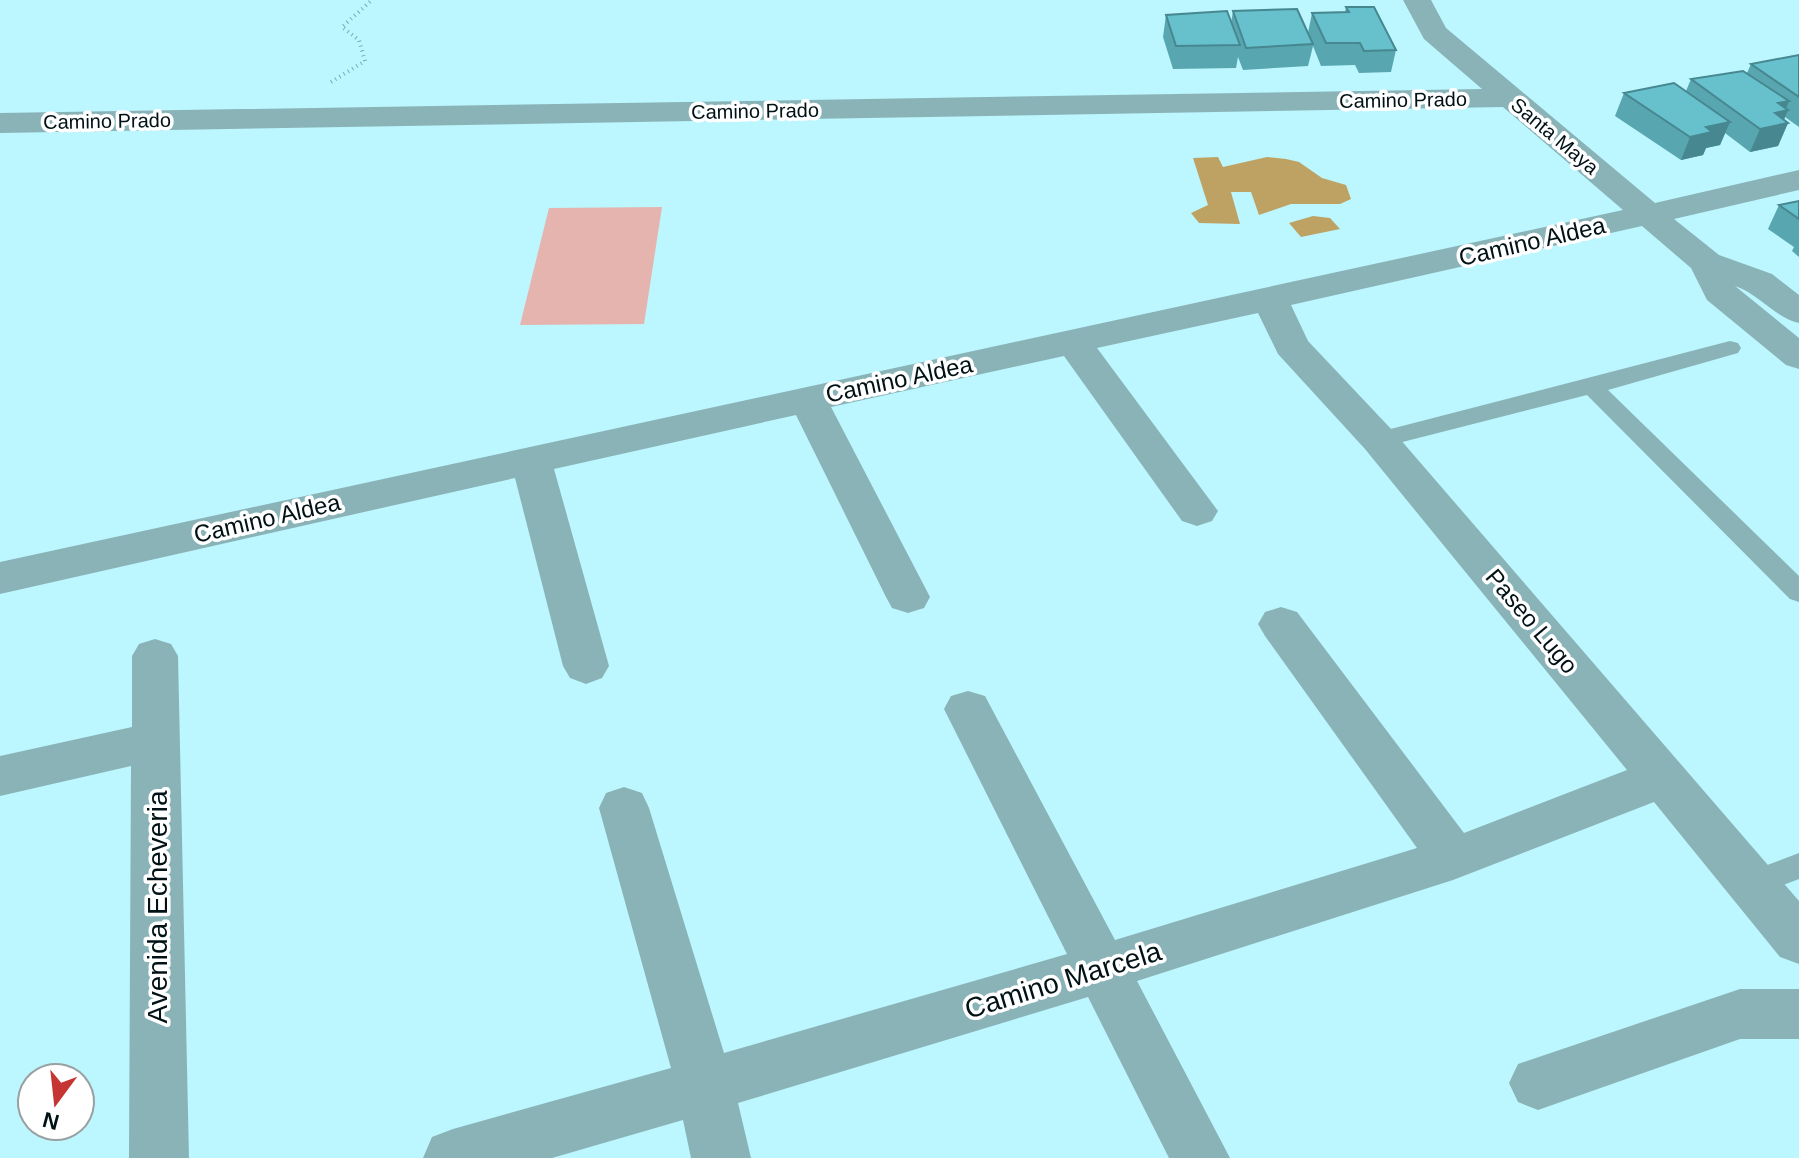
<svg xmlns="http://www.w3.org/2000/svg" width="1799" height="1158" viewBox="0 0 1799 1158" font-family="Helvetica,sans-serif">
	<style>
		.green { fill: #e6b4ae }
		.water { fill: #bea263 }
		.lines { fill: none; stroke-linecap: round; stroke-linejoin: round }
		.path { stroke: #7daab0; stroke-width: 4; stroke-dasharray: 1 4; stroke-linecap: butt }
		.lane { fill: #8ab3b8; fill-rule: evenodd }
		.street { fill: #8ab3b8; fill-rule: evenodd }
		.wall { fill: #58a6b0 }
		.shaded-wall { fill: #478790 }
		.building { fill: #66c1cd; stroke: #478790; stroke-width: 2 }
		.labels { text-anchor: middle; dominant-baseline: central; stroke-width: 7; stroke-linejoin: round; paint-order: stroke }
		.far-street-label { font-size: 20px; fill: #001215; stroke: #fff }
		.street-label { font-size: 24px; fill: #001215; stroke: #fff }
		.near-street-label { font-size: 28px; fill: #001215; stroke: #fff }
	</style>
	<rect width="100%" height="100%" fill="#bcf6fe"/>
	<!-- green -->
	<polygon class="green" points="662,207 644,324 520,325 549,208"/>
	<!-- water -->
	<g class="water">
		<polygon points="1218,157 1223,167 1267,157 1286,159 1299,162 1322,178 1346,185 1351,199 1340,204 1291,204 1259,215 1251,192 1231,192 1240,224 1199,223 1191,213 1208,205 1193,158"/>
		<polygon points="1313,216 1330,218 1340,229 1301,237 1289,223"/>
	</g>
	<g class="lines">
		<!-- path -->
		<polyline class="path" points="331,82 365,61 359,40 342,27 372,0"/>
		<!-- lane -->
		<g class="lane">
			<polygon points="1730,341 1738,343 1741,348 1738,353 1608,390 1799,576 1799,602 1790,599 1587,395 1379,448 1367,440 1379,432"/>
			<polygon points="1799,853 1799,879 1752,897 1741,893 1737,884 1741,875"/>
		</g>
		<!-- street -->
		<g class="street">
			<path d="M1403,0H1431L1446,28L1655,203L1799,170V190L1674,219L1719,255L1772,274L1799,295V323C1774,317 1759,294 1735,286L1799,338V369L1786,365L1707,300L1691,268L1642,226L1291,305L1308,341L1393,431L1799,901V964L1780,957L1654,802L1453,880L1137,981L1230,1158H1169L1088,997L738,1103L751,1158H691L683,1120L552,1158H423L432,1137L453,1129L671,1068L599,808L606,793L624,787L642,793L649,808L724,1053L1067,954L944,709L951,696L968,691L985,696L1115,940L1417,848L1265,636L1258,624L1265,612L1281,607L1297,612L1464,833L1627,770L1365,449L1278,354L1258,313L1097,348L1218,511L1212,521L1197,526L1182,521L1064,356L831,407L930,597L924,608L908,613L892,608L886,597L796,415L554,469L609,666L602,678L586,684L570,678L563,666L515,478L0,594V562L1623,210L1503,107L0,133V113L1482,89L1424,39Z"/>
			<polygon points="155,639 171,644 178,656 189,1158 129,1158 131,766 0,796 0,756 132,727 132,656 139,644"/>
			<polygon points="1740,989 1799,989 1799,1039 1740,1039 1538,1110 1518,1102 1509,1083 1518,1064"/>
		</g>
	</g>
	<!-- wall -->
	<g class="wall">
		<polygon points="1346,7 1396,50 1391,72 1359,73 1355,65 1321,66 1313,46 1308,66 1243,70 1238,57 1236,68 1173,69 1163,37 1166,15 1231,23 1233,11 1308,33 1312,13 1345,12"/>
		<polygon points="1799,55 1799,127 1785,117 1784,120 1788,123 1778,146 1750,152 1725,133 1720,145 1706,148 1703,155 1681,160 1615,116 1624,93 1686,91 1691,79 1747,73 1751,64"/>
		<polygon points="1799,201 1799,257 1792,251 1794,247 1768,229 1779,205"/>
	</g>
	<!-- shaded-wall -->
	<g class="shaded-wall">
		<polygon points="1789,101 1785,111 1788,110 1782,124 1788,123 1778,146 1750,152 1760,129 1778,103"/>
		<polygon points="1730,122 1720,145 1706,148 1703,155 1681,160 1690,137 1706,127"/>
	</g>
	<!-- building -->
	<g class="building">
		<polygon points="1346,7 1374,7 1396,50 1364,51 1360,43 1326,43 1312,13 1349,12"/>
		<polygon points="1297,9 1313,44 1246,48 1233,11"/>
		<polygon points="1227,11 1240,45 1176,46 1166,15"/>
		<polygon points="1799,55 1799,97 1751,64"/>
		<polygon points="1743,71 1789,101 1778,103 1788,110 1775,113 1788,123 1760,129 1691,79"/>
		<polygon points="1674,83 1730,122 1706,127 1712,132 1690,137 1624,93"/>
		<polygon points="1799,201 1799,219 1779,205"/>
	</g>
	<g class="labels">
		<!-- far-street labels -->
		<g class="far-street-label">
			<text transform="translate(1403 100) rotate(-1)">Camino Prado</text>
			<text transform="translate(755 111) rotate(-1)">Camino Prado</text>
			<text transform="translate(107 121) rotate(-1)">Camino Prado</text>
			<text transform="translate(1555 136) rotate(40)">Santa Maya</text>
		</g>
		<!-- street labels -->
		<g class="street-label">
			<text transform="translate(1532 241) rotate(-13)">Camino Aldea</text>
			<text transform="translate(899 379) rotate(-12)">Camino Aldea</text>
			<text transform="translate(267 518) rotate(-13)">Camino Aldea</text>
			<text transform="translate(1532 621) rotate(50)">Paseo Lugo</text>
		</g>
		<!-- near-street labels -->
		<g class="near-street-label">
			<text transform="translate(157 907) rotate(-90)">Avenida Echeveria</text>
			<text transform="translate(1063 980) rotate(-17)">Camino Marcela</text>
		</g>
	</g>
	<!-- north arrow -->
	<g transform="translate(56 1102) rotate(195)"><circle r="38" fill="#ffffff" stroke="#99a0a1" stroke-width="2"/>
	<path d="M0-6L14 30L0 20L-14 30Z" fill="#c53632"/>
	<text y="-12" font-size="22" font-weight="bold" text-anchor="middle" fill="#001215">N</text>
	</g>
</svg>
